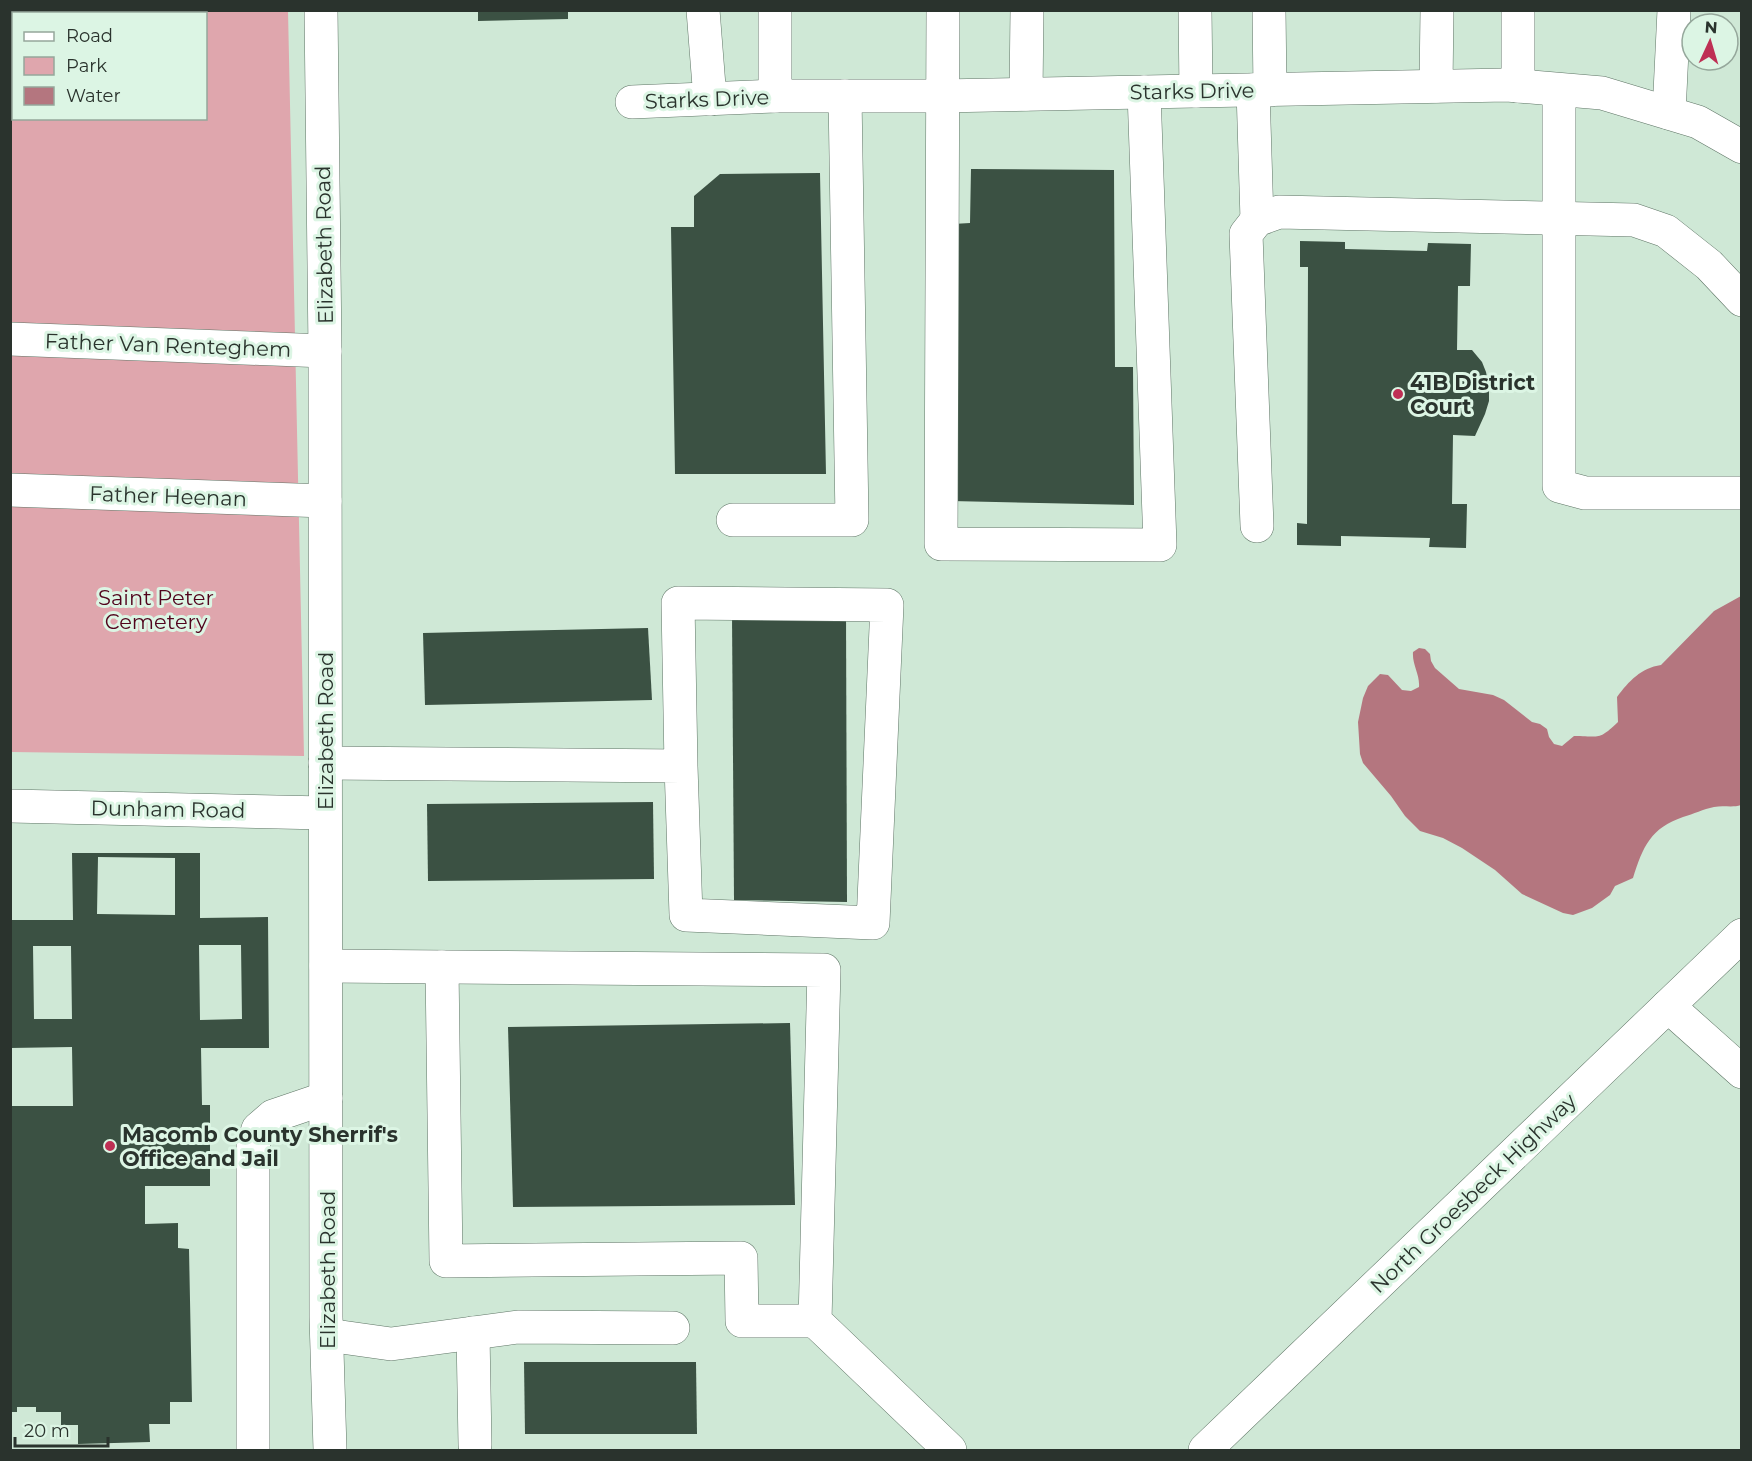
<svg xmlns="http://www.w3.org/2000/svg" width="1752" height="1461" viewBox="0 0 1752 1461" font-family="Montserrat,sans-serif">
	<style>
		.green { fill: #dfa6ad; fill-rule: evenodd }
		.water { fill: #b4767f }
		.building { fill: #3b5143; fill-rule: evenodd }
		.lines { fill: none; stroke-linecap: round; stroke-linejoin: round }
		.minor-casing { stroke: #5f7566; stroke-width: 34 }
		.major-casing { stroke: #5f7566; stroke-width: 34 }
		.minor { stroke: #fff; stroke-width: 33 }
		.major { stroke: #fff; stroke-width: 33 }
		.poi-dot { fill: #be2f54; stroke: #dcf5e4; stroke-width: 2 }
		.labels { text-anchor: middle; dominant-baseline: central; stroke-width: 6; stroke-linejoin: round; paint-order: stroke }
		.street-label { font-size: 21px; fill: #2a332d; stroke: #dcf5e4 }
		.poi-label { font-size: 21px; font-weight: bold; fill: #2a332d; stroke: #dcf5e4; text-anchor: start }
		.park-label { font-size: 21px; fill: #51031c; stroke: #dcf5e4 }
	</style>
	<rect width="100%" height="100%" fill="#cfe8d6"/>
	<!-- green -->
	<path class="green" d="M11,11H288L304,756L11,752ZM14,14H206V118H14Z"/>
	<!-- water -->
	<path class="water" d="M1741,596V805C1732,808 1724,805 1714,807C1703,809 1694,814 1683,817C1651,828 1643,846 1633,878L1615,886L1610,895L1592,908L1573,915L1563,913L1522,894L1495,870L1462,848L1443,838L1420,831L1405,816L1391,796L1363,763L1360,754L1358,722L1363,698L1368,686L1380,674L1388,675L1402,690L1411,691L1419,687C1420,674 1412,665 1413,652L1419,648L1425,649L1430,654L1431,661L1435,668L1459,689L1493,695L1504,700L1532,722L1540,724L1547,729L1549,737L1554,744L1562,746L1574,736C1600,736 1598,741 1618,722L1617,697C1629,681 1641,668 1661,665L1714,611Z"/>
	<!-- building -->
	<g class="building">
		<polygon points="478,10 568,10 568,19 478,21"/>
		<polygon points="971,169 1114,170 1115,367 1133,367 1134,505 951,501 953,224 970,223"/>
		<polygon points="820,173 826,474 675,474 671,227 694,227 694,196 720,174"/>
		<polygon points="1300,241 1345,242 1345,249 1427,251 1428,243 1471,244 1470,286 1458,286 1457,350 1472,350 1482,362 1486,372 1489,387 1489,401 1485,414 1475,436 1453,435 1452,504 1467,504 1466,548 1429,547 1430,538 1341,536 1341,546 1297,545 1297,523 1307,524 1308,267 1300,267"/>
		<polygon points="846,613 847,902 734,900 732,615"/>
		<polygon points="648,628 652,700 425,705 423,633"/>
		<polygon points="653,802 654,879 428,881 427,804"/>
		<path d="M72,853H200V918L268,917L269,1048H201L202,1105H210V1186H145V1224L178,1223V1248L189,1249L192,1402H170V1424H149L150,1442L78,1444V1425H61V1412H36V1407H17V1412H10V1106H73L72,1047L10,1048V920H73ZM98,857L175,858V915L97,914ZM199,945H241L242,1019L200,1020ZM33,946H71L72,1019H34Z"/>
		<polygon points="790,1023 795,1205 513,1207 508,1027"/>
		<polygon points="524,1362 696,1362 697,1434 525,1434"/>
	</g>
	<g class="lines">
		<!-- minor casing -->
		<g class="minor-casing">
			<g id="minor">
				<polyline points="321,10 325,351 326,1317 330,1450"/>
				<polyline points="703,10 710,99"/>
				<polyline points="775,10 775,96"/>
				<polyline points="943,10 941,544 1160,545 1144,92"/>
				<polyline points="1195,10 1196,91"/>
				<polyline points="1269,10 1270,90"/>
				<polyline points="1518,10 1518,86"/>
				<polyline points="1436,86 1437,10"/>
				<polyline points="1253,90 1257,220"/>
				<polyline points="1559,90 1559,486 1585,493 1742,493"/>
				<polyline points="1026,94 1027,10"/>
				<polyline points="632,102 775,96 942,96 1507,85 1602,93 1698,122 1742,147"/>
				<polyline points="1669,113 1674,10"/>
				<polyline points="10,339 325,351"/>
				<polyline points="10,490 325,501"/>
				<polyline points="733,520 852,520 845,96"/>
				<polyline points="1257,526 1246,234 1257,220 1279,212 1634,220 1666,231 1709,265 1742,300"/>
				<polyline points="325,763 681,766 686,915 873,923 887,605 678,603 681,766"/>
				<polyline points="10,806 325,813"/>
				<polyline points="326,966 824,970 815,1321 950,1450"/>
				<polyline points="442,967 446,1261 741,1258 742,1321 815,1321"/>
				<polyline points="1668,1006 1742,1072"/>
				<polyline points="473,1333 475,1445"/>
				<polyline points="327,1335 391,1344 518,1327 673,1328"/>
				<polyline points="253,1450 253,1146 258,1129 273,1116 326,1098"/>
			</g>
		</g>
		<!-- major casing -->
		<g class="major-casing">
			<polyline id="major" points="1205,1450 1742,935"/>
		</g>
		<!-- minor -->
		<use href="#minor" class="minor"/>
		<!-- major -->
		<use href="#major" class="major"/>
	</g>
	<!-- markers -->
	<g class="poi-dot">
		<circle cx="1398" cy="394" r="6"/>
		<circle cx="110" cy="1146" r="6"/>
	</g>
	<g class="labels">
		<!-- street labels -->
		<g class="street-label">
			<text transform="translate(1192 91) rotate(-1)">Starks Drive</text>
			<text transform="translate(707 99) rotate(-2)">Starks Drive</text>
			<text transform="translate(324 245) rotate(-91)">Elizabeth Road</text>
			<text transform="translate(168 345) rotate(2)">Father Van Renteghem</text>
			<text transform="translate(168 496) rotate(2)">Father Heenan</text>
			<text transform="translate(325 731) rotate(-90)">Elizabeth Road</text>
			<text transform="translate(168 809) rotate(1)">Dunham Road</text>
			<text transform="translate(1473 1193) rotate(-44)">North Groesbeck Highway</text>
			<text transform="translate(327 1270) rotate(-90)">Elizabeth Road</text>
		</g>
		<!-- poi labels -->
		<g class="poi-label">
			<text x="1410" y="382">41B District<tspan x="1410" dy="24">Court</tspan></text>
			<text x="122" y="1134">Macomb County Sherrif's<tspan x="122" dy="24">Office and Jail</tspan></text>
		</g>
		<!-- park labels -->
		<g class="park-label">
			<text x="156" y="597">Saint Peter<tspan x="156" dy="24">Cemetery</tspan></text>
		</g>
	</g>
	<!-- border -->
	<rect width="1752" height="1461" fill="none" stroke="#2a332d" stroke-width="24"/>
	<!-- legend -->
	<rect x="12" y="12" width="195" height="108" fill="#dcf5e4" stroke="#95a79b" stroke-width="1.5"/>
	<rect x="24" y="32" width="30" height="9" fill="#ffffff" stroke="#95a79b" stroke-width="1.5"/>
	<text x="66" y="42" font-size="18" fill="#2a332d">Road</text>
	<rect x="24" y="57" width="30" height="18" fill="#dfa6ad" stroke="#95a79b" stroke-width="1.5"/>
	<text x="66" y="72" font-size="18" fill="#2a332d">Park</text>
	<rect x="24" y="87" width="30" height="18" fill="#b4767f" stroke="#95a79b" stroke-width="1.5"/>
	<text x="66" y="102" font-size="18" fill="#2a332d">Water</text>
	<!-- north arrow -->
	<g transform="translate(1710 42) rotate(4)"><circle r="28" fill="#dcf5e4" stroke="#95a79b" stroke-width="1.5"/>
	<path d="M0-4.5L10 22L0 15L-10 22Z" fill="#be2f54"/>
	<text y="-9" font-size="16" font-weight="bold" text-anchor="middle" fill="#2a332d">N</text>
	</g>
	<!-- scale -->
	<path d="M15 1437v9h93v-9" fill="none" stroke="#2a332d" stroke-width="3"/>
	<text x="24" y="1437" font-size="18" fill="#2a332d" stroke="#dcf5e4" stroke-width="4.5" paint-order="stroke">20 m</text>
</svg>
